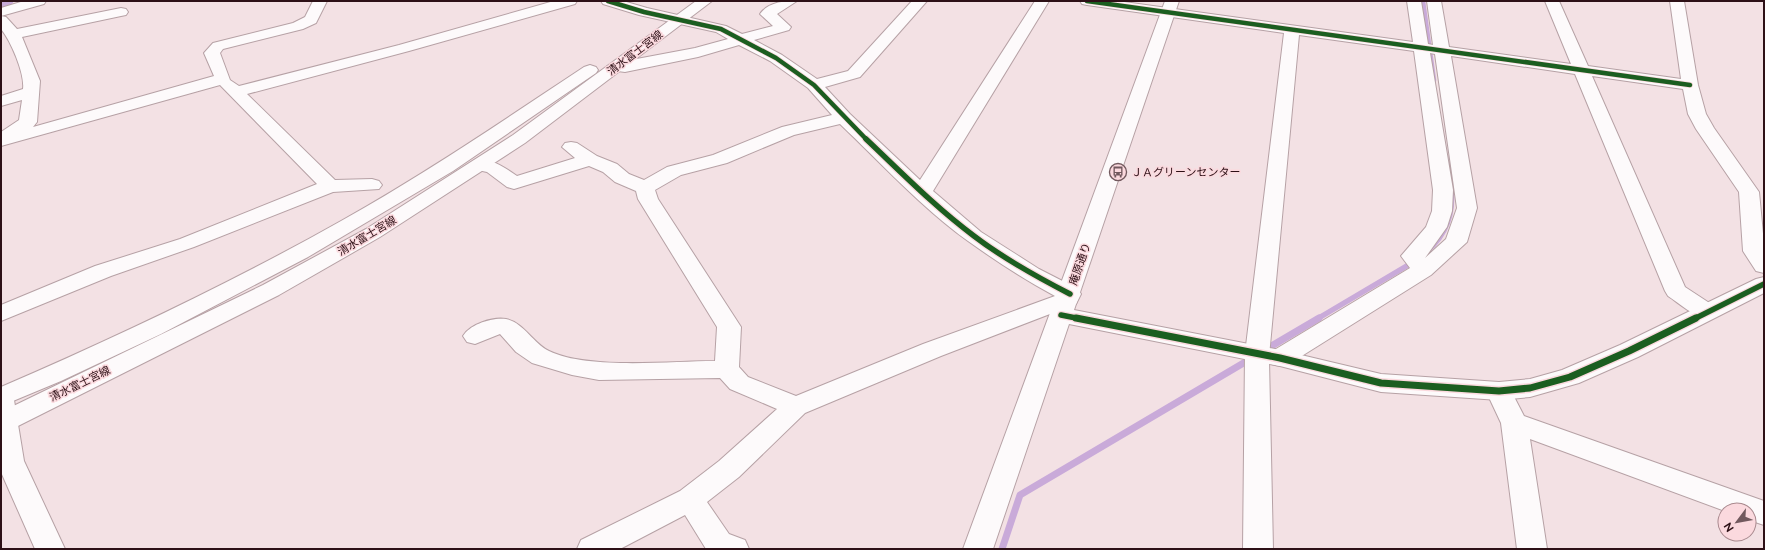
<svg xmlns="http://www.w3.org/2000/svg" width="1765" height="550" viewBox="0 0 1765 550" font-family="Raleway,'Noto Sans JP',sans-serif">
	<style>
		.lines { fill: none; stroke-linecap: round; stroke-linejoin: round }
		.stream-far2 { stroke: #c9aad9; stroke-width: 4.5 }
		.stream-far1 { stroke: #c9aad9; stroke-width: 5.5 }
		.stream { stroke: #c9aad9; stroke-width: 7 }
		.river { fill: #c9aad9; fill-rule: evenodd }
		.minor-casing { stroke: #b6a1a5; stroke-width: 2 }
		.tertiary-casing { stroke: #b6a1a5; stroke-width: 2 }
		.primary-casing { stroke: #b6a1a5; stroke-width: 2 }
		.minor { fill: #fdfafb; fill-rule: evenodd }
		.tertiary { fill: #fdfafb; fill-rule: evenodd }
		.primary { fill: #fdfafb; fill-rule: evenodd }
		.cycleway-far2-casing { stroke: #fbd9de; stroke-width: 6 }
		.cycleway-far1-casing { stroke: #fbd9de; stroke-width: 8 }
		.cycleway-casing { stroke: #fbd9de; stroke-width: 10 }
		.cycleway-far2 { stroke: #1b5e20; stroke-width: 4.5 }
		.cycleway-far1 { stroke: #1b5e20; stroke-width: 5.5 }
		.cycleway { stroke: #1b5e20; stroke-width: 7 }
		.labels { text-anchor: middle; dominant-baseline: central; stroke-width: 3; stroke-linejoin: round; paint-order: stroke }
		.street-label { font-size: 11px; fill: #2d1016; stroke: #fbd9de }
		.poi-label { font-size: 11px; fill: #2d1016; stroke: #fbd9de; text-anchor: start }
	</style>
	<rect width="100%" height="100%" fill="#f3e1e4"/>
	<g class="lines">
		<!-- stream-far2 -->
		<polyline class="stream-far2" points="1423,1 1434,80"/>
		<!-- stream-far1 -->
		<g class="stream-far1">
			<path d="M1427,251C1447,234 1454,214 1451,188"/>
			<polyline points="1317,319 1415,261"/>
		</g>
		<!-- stream -->
		<g class="stream">
			<polyline points="1263,351 1319,318"/>
			<polyline points="1002,549 1020,495 1252,358"/>
		</g>
		<!-- river -->
		<polygon class="river" points="1,1 14,1 11,6 2,8"/>
		<!-- minor casing -->
		<g class="minor-casing">
			<g id="minor">
				<path d="M313,1H327L316,23L303,29L223,49L220,53L230,80L239,86L399,45L554,1H577L575,4L409,51L247,94L335,180L372,179L379,181L382,185L379,189L333,192L194,247L111,276L1,321V305L95,266L180,239L317,184L220,85L1,146V132L19,120L22,100L1,106V96L23,89C25,74 11,41 1,29V16L6,17L17,29L121,8L126,9L128,12L126,15L121,16L22,37L40,81L37,122L33,127L214,76L204,53L213,43L293,23L305,17Z"/>
				<path d="M601,1H623L647,8L726,26L742,34L773,26L760,14C768,2 784,1 797,1L777,14L791,27L789,30L754,40L782,55L817,79L848,71L912,1H927L860,77L825,87L850,114L920,180L1035,1H1049L933,191L981,232L1039,269L1078,289L1081,294L1076,304L941,356L805,413L739,477L707,502L729,534L745,540L749,549H706L685,515L620,549H577L581,540L680,491L719,461L777,409L730,389L720,378L599,380L572,375L532,363L516,352L500,334L475,344L467,342L463,336C470,324 493,317 506,319C523,322 533,343 549,351C588,370 671,361 715,361L717,327L638,199L636,191L615,182L603,172L589,166L514,189L507,187L487,172L473,169L471,165L473,161C490,157 504,167 517,176L575,158L562,147L565,143L571,142L577,143L597,156L617,164L629,174L644,180L667,167L713,155L782,127L832,115L808,88L770,61L739,45L698,57L625,72L610,70L608,67L610,64L695,48L728,39L716,32L639,15L603,4ZM840,124C881,163 922,208 968,241C996,261 1025,280 1055,296L923,344L796,396L748,377L739,367L741,327L658,199L655,190L681,175L727,163L794,135Z"/>
				<path d="M1080,1H1117L1413,42L1407,1H1421L1428,44L1433,45L1427,1H1441L1449,47L1571,64L1545,1H1559L1588,66L1681,79L1670,1H1684L1698,85L1706,114L1714,128L1759,192L1764,244V273L1756,271L1743,251L1739,192L1696,129L1688,114L1683,89L1592,76L1685,287L1714,306L1718,311L1714,316C1697,321 1682,305 1668,296L1665,291L1575,74L1451,56L1477,208L1467,242L1431,275L1289,364L1280,366L1271,364L1269,360L1273,549H1243L1245,354L1284,33L1087,5L1082,4ZM1299,35L1414,51L1433,190L1432,211L1426,227L1401,256L1410,268L1271,352L1269,356ZM1430,53L1435,54L1457,208L1446,239L1425,258L1447,227L1452,211L1453,190Z"/>
				<polygon points="1499,382 1508,385 1524,416 1764,501 1764,525 1749,520 1749,510 1725,511 1530,439 1547,549 1517,549 1501,423 1486,391 1490,385"/>
				<polygon points="1,391 10,393 14,400 24,461 65,549 35,549 1,472"/>
			</g>
		</g>
		<!-- tertiary casing -->
		<g class="tertiary-casing">
			<polygon id="tertiary" points="1165,1 1179,1 1074,310 1280,350 1381,374 1499,382 1530,379 1562,370 1620,345 1756,279 1764,277 1764,293 1638,357 1579,383 1530,397 1499,400 1381,392 1280,366 1069,324 993,549 963,549"/>
		</g>
		<!-- primary casing -->
		<g class="primary-casing">
			<g id="primary">
				<polygon points="24,1 46,1 44,4 1,16 1,8"/>
				<polygon points="696,1 712,1 525,143 380,237 279,295 10,430 1,433 1,412 263,285 366,229 513,135"/>
				<path d="M590,65L596,67L598,70L596,73L453,171L308,257L161,334L61,381L1,406V387C117,337 231,283 341,221C425,174 504,120 584,67Z"/>
			</g>
		</g>
		<!-- minor -->
		<use href="#minor" class="minor"/>
		<!-- tertiary -->
		<use href="#tertiary" class="tertiary"/>
		<!-- primary -->
		<use href="#primary" class="primary"/>
		<!-- cycleway-far2 casing -->
		<g class="cycleway-far2-casing">
			<g id="cycleway-far2">
				<polyline points="608,1 644,12 721,29 776,58 814,85 867,140"/>
				<polyline points="1087,1 1690,85"/>
			</g>
		</g>
		<!-- cycleway-far1 casing -->
		<g class="cycleway-far1-casing">
			<g id="cycleway-far1">
				<path d="M866,139C901,172 935,207 974,236C1004,259 1037,277 1070,294"/>
				<polyline points="1061,315 1081,319"/>
				<polyline points="1694,319 1764,284"/>
			</g>
		</g>
		<!-- cycleway casing -->
		<g class="cycleway-casing">
			<polyline id="cycleway" points="1076,318 1280,358 1381,383 1499,391 1530,388 1570,377 1629,351 1696,318"/>
		</g>
		<!-- cycleway-far2 -->
		<use href="#cycleway-far2" class="cycleway-far2"/>
		<!-- cycleway-far1 -->
		<use href="#cycleway-far1" class="cycleway-far1"/>
		<!-- cycleway -->
		<use href="#cycleway" class="cycleway"/>
	</g>
	<!-- icons -->
	<defs>
		<g id="bus-ring" transform="scale(0.9)"><circle r="9.5" fill="#fbd9de" stroke="#72595e" stroke-width="1.5"/><path d="M-5-6H5V4H4V6H2V4H-2V6H-4V4H-5ZM-3.5-4V0h7V-4ZM-3.5 1.2v1.5H-2V1.2ZM2 1.2v1.5H3.5V1.2Z" fill="#72595e"/></g>
	</defs>
	<g fill-rule="evenodd">
		<use href="#bus-ring" x="1118" y="172"/>
	</g>
	<g class="labels">
		<!-- street labels -->
		<g class="street-label">
			<text transform="translate(635 53) rotate(-37)">清水富士宮線</text>
			<text transform="translate(367 236) rotate(-31)">清水富士宮線</text>
			<text transform="translate(1080 264) rotate(-71)">庵原通り</text>
			<text transform="translate(80 384) rotate(-26)">清水富士宮線</text>
		</g>
		<!-- poi labels -->
		<g class="poi-label">
			<text x="1131" y="172">ＪＡグリーンセンター</text>
		</g>
	</g>
	<!-- border -->
	<rect width="1765" height="550" fill="none" stroke="#2d1016" stroke-width="4"/>
	<!-- north arrow -->
	<g transform="translate(1737 522) rotate(238)"><circle r="19" fill="#fbd9de" stroke="#a9898e"/>
	<path d="M0-3L7 15L0 10L-7 15Z" fill="#72595e"/>
	<text y="-6" font-size="11" font-weight="bold" text-anchor="middle" fill="#2d1016">N</text>
	</g>
</svg>
